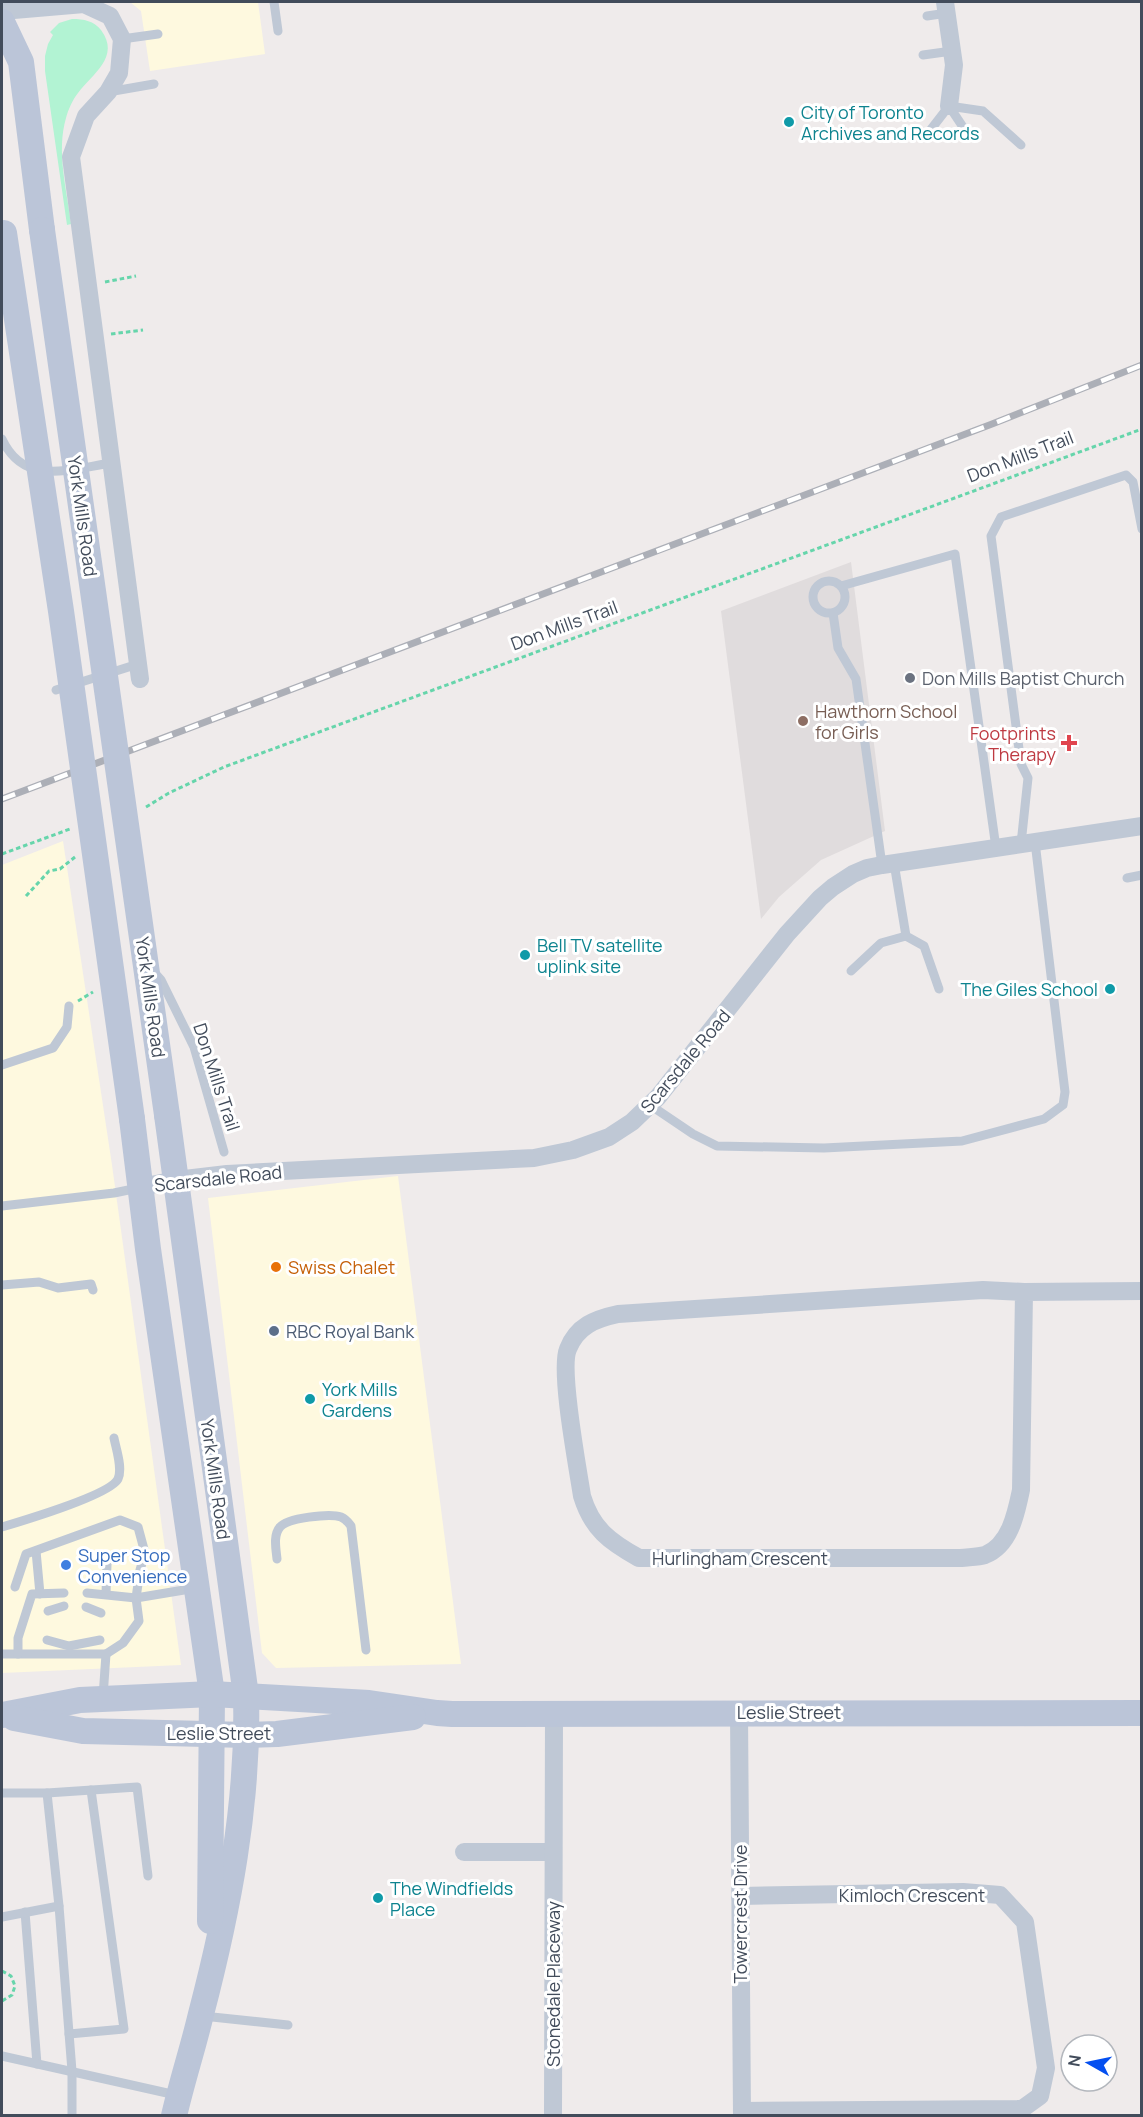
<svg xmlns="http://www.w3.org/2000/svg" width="1143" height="2117" viewBox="0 0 1143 2117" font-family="Manrope,sans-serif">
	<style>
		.commercial { fill: #fef9df }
		.education { fill: #e0dcdd }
		.grass { fill: #b2f3d3 }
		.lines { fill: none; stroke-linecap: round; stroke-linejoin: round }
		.path { stroke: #66d5ab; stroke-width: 3; stroke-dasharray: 4.5 3; stroke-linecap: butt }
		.service { stroke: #bfc8d5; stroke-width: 9 }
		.minor { stroke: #bfc8d5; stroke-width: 18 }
		.secondary { stroke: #bbc5d8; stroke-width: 26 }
		.rail-casing { stroke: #acafb7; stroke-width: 7 }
		.rail { stroke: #fff; stroke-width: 4.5; stroke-dasharray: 14; stroke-linecap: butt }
		.secondary-bridge { stroke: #bbc5d8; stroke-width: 26 }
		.culture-dot { fill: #0f9aa8; stroke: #fff; stroke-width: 2 }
		.worship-dot { fill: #6b7280; stroke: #fff; stroke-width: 2 }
		.education-dot { fill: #8d6e63; stroke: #fff; stroke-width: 2 }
		.health-dot { fill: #e0444e; stroke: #fff; stroke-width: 2 }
		.food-dot { fill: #e8710a; stroke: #fff; stroke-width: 2 }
		.service-dot { fill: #5c6f8a; stroke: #fff; stroke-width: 2 }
		.shop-dot { fill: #3f7fe0; stroke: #fff; stroke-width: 2 }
		.labels { text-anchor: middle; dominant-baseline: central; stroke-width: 6; stroke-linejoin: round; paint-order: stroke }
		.culture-label { font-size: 18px; fill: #0d838f; stroke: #fff; text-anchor: start }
		.street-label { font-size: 18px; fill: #424c5b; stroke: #fff }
		.worship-label { font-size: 18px; fill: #5b616d; stroke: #fff; text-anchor: start }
		.education-label { font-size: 18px; fill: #785e54; stroke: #fff; text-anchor: start }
		.health-label { font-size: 18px; fill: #be3a42; stroke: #fff; text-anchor: end }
		.food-label { font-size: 18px; fill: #c56008; stroke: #fff; text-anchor: start }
		.service-label { font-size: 18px; fill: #4e5e75; stroke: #fff; text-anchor: start }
		.shop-label { font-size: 18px; fill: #366cbe; stroke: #fff; text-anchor: start }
	</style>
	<rect width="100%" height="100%" fill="#efebeb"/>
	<!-- commercial -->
	<g class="commercial">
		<polygon points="130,2 258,2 265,54 150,71 141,11"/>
		<polygon points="63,841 112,1165 181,1665 2,1673 2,865"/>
		<polygon points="398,1176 461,1664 276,1668 262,1653 208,1198"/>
	</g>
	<!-- education -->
	<polygon class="education" points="851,562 885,831 821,860 779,897 761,919 721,611"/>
	<!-- grass -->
	<path class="grass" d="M72,19C84,19 94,21 101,30C121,57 92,74 78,93C73,99 68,110 66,118C56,152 67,190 71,224L67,225L45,71V56L48,44L53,35L50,32L59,23Z"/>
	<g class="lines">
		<!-- path -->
		<g class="path">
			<polyline points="105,282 136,276"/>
			<polyline points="111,334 143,330"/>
			<polyline points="146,807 169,793 224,767 1142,429"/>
			<polyline points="2,854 70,829"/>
			<polyline points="26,896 49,871 60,869 75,857"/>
			<polyline points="78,1001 93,992"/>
			<polyline points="2,1971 11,1976 15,1986 12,1995 2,2001"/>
		</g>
		<!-- service -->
		<g class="service">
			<polyline points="274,2 278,31"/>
			<polyline points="927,16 947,13"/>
			<polyline points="122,39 158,34"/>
			<polyline points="923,55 952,51"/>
			<polyline points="108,92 154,84"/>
			<polyline points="949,106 983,111 1021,145"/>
			<polyline points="949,106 969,136"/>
			<polyline points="925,137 949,106"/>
			<path d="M2,439C24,487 70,469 111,463"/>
			<circle cx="829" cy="597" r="16"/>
			<polyline points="841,586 955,554 996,848"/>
			<polyline points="833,613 838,648 856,679 882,865"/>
			<polyline points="56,690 138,664"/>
			<polyline points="1021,844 1028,778 1021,764 991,536 1001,517 1126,475 1133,482 1142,529"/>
			<polyline points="894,863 906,936 924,946 939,989"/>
			<polyline points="1127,878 1142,875"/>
			<polyline points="153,971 161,980 194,1047 224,1152"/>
			<polyline points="851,971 881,943 906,936"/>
			<polyline points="2,1065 53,1048 67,1027 69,1006"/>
			<polyline points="650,1105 693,1134 717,1146 824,1148 962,1141 1044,1119 1063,1105 1065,1092 1035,842"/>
			<polyline points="2,1206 114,1193 138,1188"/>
			<polyline points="2,1285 39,1282 58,1288 91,1284 93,1290"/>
			<path d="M2,1527C22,1521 110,1495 118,1479C123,1468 116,1449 114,1438"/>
			<polyline points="36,1551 40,1594"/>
			<path d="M277,1559C276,1549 273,1535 280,1527C287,1518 330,1513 341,1517C346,1519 348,1522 351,1526L366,1650"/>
			<polyline points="15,1587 26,1554 120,1520 138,1527 145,1553 140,1570 136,1598 139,1621 123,1643 106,1654"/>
			<polyline points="87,1593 136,1598 196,1588"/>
			<polyline points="106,1594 107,1564"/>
			<polyline points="86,1607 101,1613"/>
			<polyline points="48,1611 64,1606"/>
			<polyline points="47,1640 69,1646 100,1640"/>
			<polyline points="2,1654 106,1654 103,1697"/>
			<polyline points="18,1654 18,1638 32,1594 64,1593"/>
			<polyline points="2,1793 47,1793"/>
			<polyline points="59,1906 47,1793 137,1787 148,1876"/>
			<polyline points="25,1912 37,2064"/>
			<polyline points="2,1917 59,1906 72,2071 72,2116"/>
			<polyline points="203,2016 288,2025"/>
			<polyline points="69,2034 124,2029 91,1790"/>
			<polyline points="2,2056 176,2095"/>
		</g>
		<!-- minor -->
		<g class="minor">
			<polyline points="945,2 954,65 949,106"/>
			<polyline points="2,11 84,4 110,16 122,39 119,73 108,92 86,116 71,157 140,679"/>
			<polyline points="141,1187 176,1180 227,1174 534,1158 573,1150 609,1137 632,1122 658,1097 787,934 820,898 833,887 853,874 867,868 882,865 1142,826"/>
			<path d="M1024,1292L1021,1490C1016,1514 1010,1545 985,1555C978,1557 968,1557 961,1558H639C610,1542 592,1529 582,1496C578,1469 559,1370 568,1349C577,1326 595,1319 618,1314L983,1290L1024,1292L1142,1291"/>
			<polyline points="739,1712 742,2116"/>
			<polyline points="464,1852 553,1852"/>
			<polyline points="740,1896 963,1892 1000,1895 1025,1922 1046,2068 1040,2096 1022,2109 742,2111"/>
			<polyline points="553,2116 554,1715"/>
		</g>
		<!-- secondary -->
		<g class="secondary">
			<polyline points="2,22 21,62 42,230"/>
			<path d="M167,1115L246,1696C249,1803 228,1911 201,2014C193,2048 182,2081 174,2116"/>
			<polyline points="132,1119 148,1249 212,1694 210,1921"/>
			<polyline points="2,1715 80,1700 212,1694 369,1703 437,1713 452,1714 1142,1713"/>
			<polyline points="14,1718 83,1731 247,1735 277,1734 413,1717"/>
		</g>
		<!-- rail casing -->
		<g class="rail-casing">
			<polyline id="rail" points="2,799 992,424 1142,365"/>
		</g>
		<!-- rail -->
		<use href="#rail" class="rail"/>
		<!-- secondary-bridge -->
		<g class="secondary-bridge">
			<polyline points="42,230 167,1115"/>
			<polyline points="4,233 61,611 132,1119"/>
		</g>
	</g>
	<!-- markers -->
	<g class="culture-dot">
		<circle cx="789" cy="122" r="6"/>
		<circle cx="525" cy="955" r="6"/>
		<circle cx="1110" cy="989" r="6"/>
		<circle cx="310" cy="1399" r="6"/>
		<circle cx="378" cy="1898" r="6"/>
	</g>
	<circle class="worship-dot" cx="910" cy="678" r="6"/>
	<circle class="education-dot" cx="803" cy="721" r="6"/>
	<path class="health-dot" d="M1066 734h6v6h6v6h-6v6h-6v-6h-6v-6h6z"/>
	<circle class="food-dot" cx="276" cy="1267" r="6"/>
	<circle class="service-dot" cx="274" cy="1331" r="6"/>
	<circle class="shop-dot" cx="66" cy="1565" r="6"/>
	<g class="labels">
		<!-- culture labels -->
		<g class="culture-label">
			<text x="801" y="112">City of Toronto<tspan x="801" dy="21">Archives and Records</tspan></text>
			<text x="537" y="945">Bell TV satellite<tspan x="537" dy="21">uplink site</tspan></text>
			<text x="1098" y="989" text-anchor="end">The Giles School</text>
			<text x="322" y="1389">York Mills<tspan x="322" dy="21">Gardens</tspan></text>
			<text x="390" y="1888">The Windfields<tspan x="390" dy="21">Place</tspan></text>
		</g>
		<!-- street labels -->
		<g class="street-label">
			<text transform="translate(1020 456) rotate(-21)">Don Mills Trail</text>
			<text transform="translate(83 516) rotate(82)">York Mills Road</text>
			<text transform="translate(564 625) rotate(-20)">Don Mills Trail</text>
			<text transform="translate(151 997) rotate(82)">York Mills Road</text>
			<text transform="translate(685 1061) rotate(-50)">Scarsdale Road</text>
			<text transform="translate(217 1077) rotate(72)">Don Mills Trail</text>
			<text transform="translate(218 1178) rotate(-6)">Scarsdale Road</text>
			<text transform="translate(216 1479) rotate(82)">York Mills Road</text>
			<text x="740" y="1558">Hurlingham Crescent</text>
			<text x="789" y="1712">Leslie Street</text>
			<text x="219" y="1733">Leslie Street</text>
			<text x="912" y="1895">Kimloch Crescent</text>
			<text transform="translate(740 1914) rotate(-90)">Towercrest Drive</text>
			<text transform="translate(553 1984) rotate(-90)">Stonedale Placeway</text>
		</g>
		<!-- worship labels -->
		<g class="worship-label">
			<text x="922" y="678">Don Mills Baptist Church</text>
		</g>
		<!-- education labels -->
		<g class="education-label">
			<text x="815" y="711">Hawthorn School<tspan x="815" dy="21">for Girls</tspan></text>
		</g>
		<!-- health labels -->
		<g class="health-label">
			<text x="1056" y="733">Footprints<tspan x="1056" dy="21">Therapy</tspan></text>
		</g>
		<!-- food labels -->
		<g class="food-label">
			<text x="288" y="1267">Swiss Chalet</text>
		</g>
		<!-- service labels -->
		<g class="service-label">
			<text x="286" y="1331">RBC Royal Bank</text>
		</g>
		<!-- shop labels -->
		<g class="shop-label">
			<text x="78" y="1555">Super Stop<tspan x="78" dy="21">Convenience</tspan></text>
		</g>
	</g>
	<!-- border -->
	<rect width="1143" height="2117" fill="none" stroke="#424c5b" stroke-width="6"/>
	<!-- north arrow -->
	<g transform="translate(1089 2063) rotate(279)"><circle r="28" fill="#ffffff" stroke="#b3b7bd" stroke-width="1.5"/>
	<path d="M0-4.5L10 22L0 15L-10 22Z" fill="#044ff0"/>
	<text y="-9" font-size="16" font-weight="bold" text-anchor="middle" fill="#424c5b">N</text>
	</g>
</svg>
